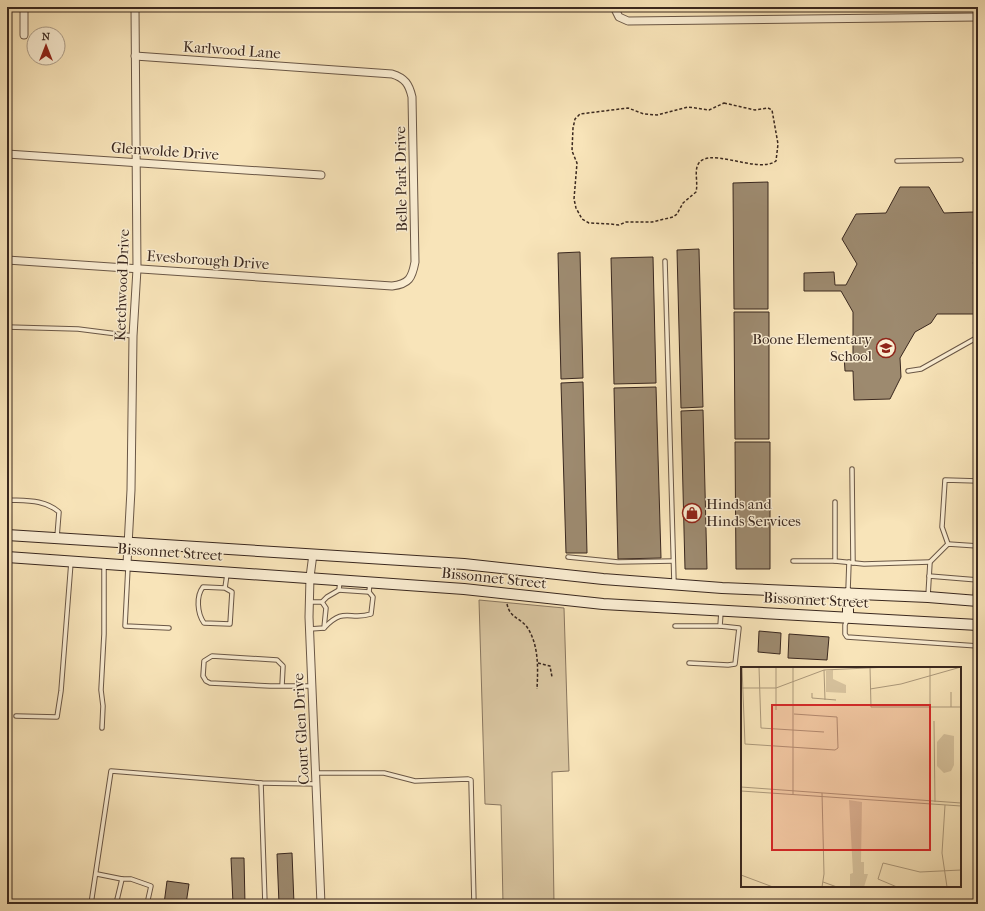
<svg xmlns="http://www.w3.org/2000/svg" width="985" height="911" viewBox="0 0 985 911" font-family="'IM FELL French Canon',serif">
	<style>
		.green { fill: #d8c49f; stroke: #89765f }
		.building { fill: #9d8a6f; stroke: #3a281f }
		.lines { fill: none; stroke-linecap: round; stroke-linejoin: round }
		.lane-casing { stroke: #6a5746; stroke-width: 5.5 }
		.street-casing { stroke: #6a5746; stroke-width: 9 }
		.secondary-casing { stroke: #3a281f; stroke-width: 12 }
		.path { stroke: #3a281f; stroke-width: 1.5; stroke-dasharray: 3 2; stroke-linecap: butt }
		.lane { stroke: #faedd2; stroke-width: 3.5 }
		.street { stroke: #faedd2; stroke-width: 7 }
		.secondary { stroke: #faedd2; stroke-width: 10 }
		.labels { text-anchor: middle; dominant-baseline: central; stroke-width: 3; stroke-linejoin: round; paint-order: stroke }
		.street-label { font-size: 15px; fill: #3a281f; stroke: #faedd2 }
		.poi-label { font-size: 15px; fill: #3a281f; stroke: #faedd2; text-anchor: end }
		.inset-road { fill: none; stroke: #ac997b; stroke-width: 1 }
		.view { fill: #d62828; fill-opacity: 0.15; stroke: #d62828; stroke-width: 2 }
		.inset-edge { fill: none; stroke: #3a281f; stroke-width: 2 }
	</style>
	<rect width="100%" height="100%" fill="#f8e4b9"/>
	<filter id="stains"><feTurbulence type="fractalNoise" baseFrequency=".005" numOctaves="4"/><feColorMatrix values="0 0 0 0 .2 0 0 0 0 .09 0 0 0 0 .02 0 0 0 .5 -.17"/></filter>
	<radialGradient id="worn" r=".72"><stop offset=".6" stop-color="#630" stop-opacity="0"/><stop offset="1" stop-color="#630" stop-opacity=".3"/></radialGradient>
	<!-- green -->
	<polygon class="green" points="479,600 564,608 569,771 552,772 554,904 503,904 501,805 485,804"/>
	<!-- building -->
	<g class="building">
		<polygon points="768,182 768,309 734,309 733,183"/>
		<polygon points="900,187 929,187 944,213 973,212 978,221 978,255 973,263 978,271 978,308 975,314 937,314 931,323 915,332 900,358 901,377 890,399 854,400 853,371 845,371 844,355 853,355 853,312 841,291 804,291 804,273 834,272 835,285 846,285 857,264 842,239 856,214 886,213"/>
		<polygon points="699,249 703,407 681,408 677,250"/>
		<polygon points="580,252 583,378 561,379 558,253"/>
		<polygon points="653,257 656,383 614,384 611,258"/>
		<polygon points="734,312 769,312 769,439 735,439"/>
		<polygon points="583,382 587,553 566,553 561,383"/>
		<polygon points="656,387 661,558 618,559 614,388"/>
		<polygon points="703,410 707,569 685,569 681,411"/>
		<polygon points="735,442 770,442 770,569 736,569"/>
		<polygon points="759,631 781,633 780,654 758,652"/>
		<polygon points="789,634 829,637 827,660 788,658"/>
		<polygon points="292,853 294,904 279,904 277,854"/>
		<polygon points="231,858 244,858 245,904 233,904"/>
		<polygon points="167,881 189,884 186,904 164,904"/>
	</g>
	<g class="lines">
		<!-- lane casing -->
		<g class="lane-casing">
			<g id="lane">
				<polyline points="897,161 961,160"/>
				<polyline points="665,261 674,583"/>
				<polyline points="7,327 78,329 133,336"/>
				<polyline points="908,371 921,369 978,337"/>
				<polyline points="852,469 853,563"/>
				<path d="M7,500C26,501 44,499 59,512L57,537"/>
				<polyline points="835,502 835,561"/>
				<polyline points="948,544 942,527 945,480 978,481"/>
				<polyline points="568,557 618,562 673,561"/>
				<polyline points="793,561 835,561 864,564 930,562"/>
				<polyline points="128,567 125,626 169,628"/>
				<polyline points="929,576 978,580"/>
				<path d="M225,588L203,587C196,596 197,613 204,623L230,624L232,592L225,588L227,574"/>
				<polyline points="339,590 369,592 370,583"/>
				<polyline points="848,591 849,562"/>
				<polyline points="928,596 930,562 948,544 978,546"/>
				<polyline points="975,600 976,579"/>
				<polyline points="309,602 322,602 327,597 339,590 340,581"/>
				<polyline points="322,602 326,608 324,628"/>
				<polyline points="847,620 845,625 845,634 847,637 978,646"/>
				<polyline points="675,626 720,626"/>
				<path d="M310,629L324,628C345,606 349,621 371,614L373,597L369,592"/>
				<polyline points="689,663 728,665 735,664 739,628 720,626 721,612"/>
				<polyline points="282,686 283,666 277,660 212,656 204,661 203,676 206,681 210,683 270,686 312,686"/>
				<polyline points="16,716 57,717 61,691 71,562"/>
				<polyline points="102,728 103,706 101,690 104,634 104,566"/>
				<polyline points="317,773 384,773 415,781 468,779 471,780 474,904"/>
				<polyline points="261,783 265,904"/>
				<polyline points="97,874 122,879"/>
				<polyline points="91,904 111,771 261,783 317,784"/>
				<polyline points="116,904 122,879 131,879 151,886 147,904"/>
			</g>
		</g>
		<!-- street casing -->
		<g class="street-casing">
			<g id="street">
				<polyline points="24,7 24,35"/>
				<polyline points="614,7 619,17 628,21 978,17"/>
				<polyline points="7,154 321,175"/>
				<path d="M7,260L392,286C409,284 412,278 415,262L412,97C409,84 405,78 392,74L135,56"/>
				<polyline points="313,554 310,577 309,617 321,904"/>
				<polyline points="127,564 131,490 133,336 137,269 135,7"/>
			</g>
		</g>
		<!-- secondary casing -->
		<g class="secondary-casing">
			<g id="secondary">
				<polyline points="7,535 464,564 603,579 722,588 928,597 978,601"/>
				<polyline points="7,557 464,589 603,604 978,625"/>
				<polyline points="848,593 848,617"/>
			</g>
		</g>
		<!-- path -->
		<g class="path">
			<path d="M724,103L755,110L768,108L772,110L778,144L776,161C757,175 704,143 697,167C695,174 698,184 696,192L683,203L677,214L673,217L652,222H626L619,225L611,224L589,223L582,219L576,208L574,199L577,163L572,151L573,128L575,119L580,114L628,108L644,114L657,115L688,107L709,110Z"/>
			<path d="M507,604C510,618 519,617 527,627C539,645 538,668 537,689"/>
			<polyline points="538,663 550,666 552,677"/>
		</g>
		<!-- lane -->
		<use href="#lane" class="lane"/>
		<!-- street -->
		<use href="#street" class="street"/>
		<!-- secondary -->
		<use href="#secondary" class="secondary"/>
	</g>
	<!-- icons -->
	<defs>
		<g id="school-ring" transform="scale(1)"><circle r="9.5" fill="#faedd2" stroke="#8f2418" stroke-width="1.5"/><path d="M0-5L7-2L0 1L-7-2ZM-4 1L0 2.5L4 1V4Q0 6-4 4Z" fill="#8f2418"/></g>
		<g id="shop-ring" transform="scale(1)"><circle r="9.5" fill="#faedd2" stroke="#8f2418" stroke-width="1.5"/><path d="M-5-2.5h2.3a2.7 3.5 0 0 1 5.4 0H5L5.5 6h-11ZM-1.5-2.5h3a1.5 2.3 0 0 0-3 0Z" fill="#8f2418"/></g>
	</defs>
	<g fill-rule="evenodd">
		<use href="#school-ring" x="886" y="348"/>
		<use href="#shop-ring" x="692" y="513"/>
	</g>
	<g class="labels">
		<!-- street labels -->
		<g class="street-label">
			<text transform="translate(232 50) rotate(4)">Karlwood Lane</text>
			<text transform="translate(165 151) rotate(4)">Glenwolde Drive</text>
			<text transform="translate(401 179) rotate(-91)">Belle Park Drive</text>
			<text transform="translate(208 260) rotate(4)">Evesborough Drive</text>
			<text transform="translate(122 285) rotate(-88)">Ketchwood Drive</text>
			<text transform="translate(170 552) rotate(4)">Bissonnet Street</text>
			<text transform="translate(494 578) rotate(6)">Bissonnet Street</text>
			<text transform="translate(816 600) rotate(3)">Bissonnet Street</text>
			<text transform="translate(301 729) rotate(-93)">Court Glen Drive</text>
		</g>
		<!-- poi labels -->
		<g class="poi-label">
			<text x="872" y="339">Boone Elementary<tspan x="872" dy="17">School</tspan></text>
			<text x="706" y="504" text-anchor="start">Hinds and<tspan x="706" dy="17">Hinds Services</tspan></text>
		</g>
	</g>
	<!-- overview -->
	<g transform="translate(741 667)">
		<rect width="220" height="220" fill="#f8e4b9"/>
		<path d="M92,3V12L105,18V26L85,25V4ZM203,67L213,69V98L210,104L203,106L196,99V75ZM108,133L121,135L120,195H123V207H127L123,220H109V207L112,206Z" fill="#d8c49f"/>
		<path class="inset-road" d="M1,0L4,77L94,83L97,81L96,50L53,47M18,0L20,61L83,65M35,0V43M129,0L130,40H220M189,0V50M83,3L84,33M0,21H35L83,3L148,0M129,22L160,17L220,0M210,25V40M71,26V31L95,33M193,54L194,135M0,120L220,136M0,124L220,139M52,128V0M204,138L201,186L206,220M0,208L32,220M82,215L96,220M81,220L83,207L81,126M156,220L137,212L142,196L179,205L220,203"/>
		<path class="view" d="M31,38H189V183H31Z"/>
		<rect width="220" height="220" class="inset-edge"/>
	</g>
	<!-- margin -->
	<rect width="985" height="911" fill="none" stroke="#f8e4b9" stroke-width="24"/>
	<rect x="8" y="8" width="969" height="895" fill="none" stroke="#3a281f" stroke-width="2"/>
	<rect x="12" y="12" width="961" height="887" fill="none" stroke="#3a281f"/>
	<!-- north arrow -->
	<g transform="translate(46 46)"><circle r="19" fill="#faedd2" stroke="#ad9e8a"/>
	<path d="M0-3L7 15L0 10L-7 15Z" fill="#8f2418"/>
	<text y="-6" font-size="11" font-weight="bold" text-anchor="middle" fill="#3a281f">N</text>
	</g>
	<rect width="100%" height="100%" filter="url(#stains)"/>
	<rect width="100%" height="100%" fill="url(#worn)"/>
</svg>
